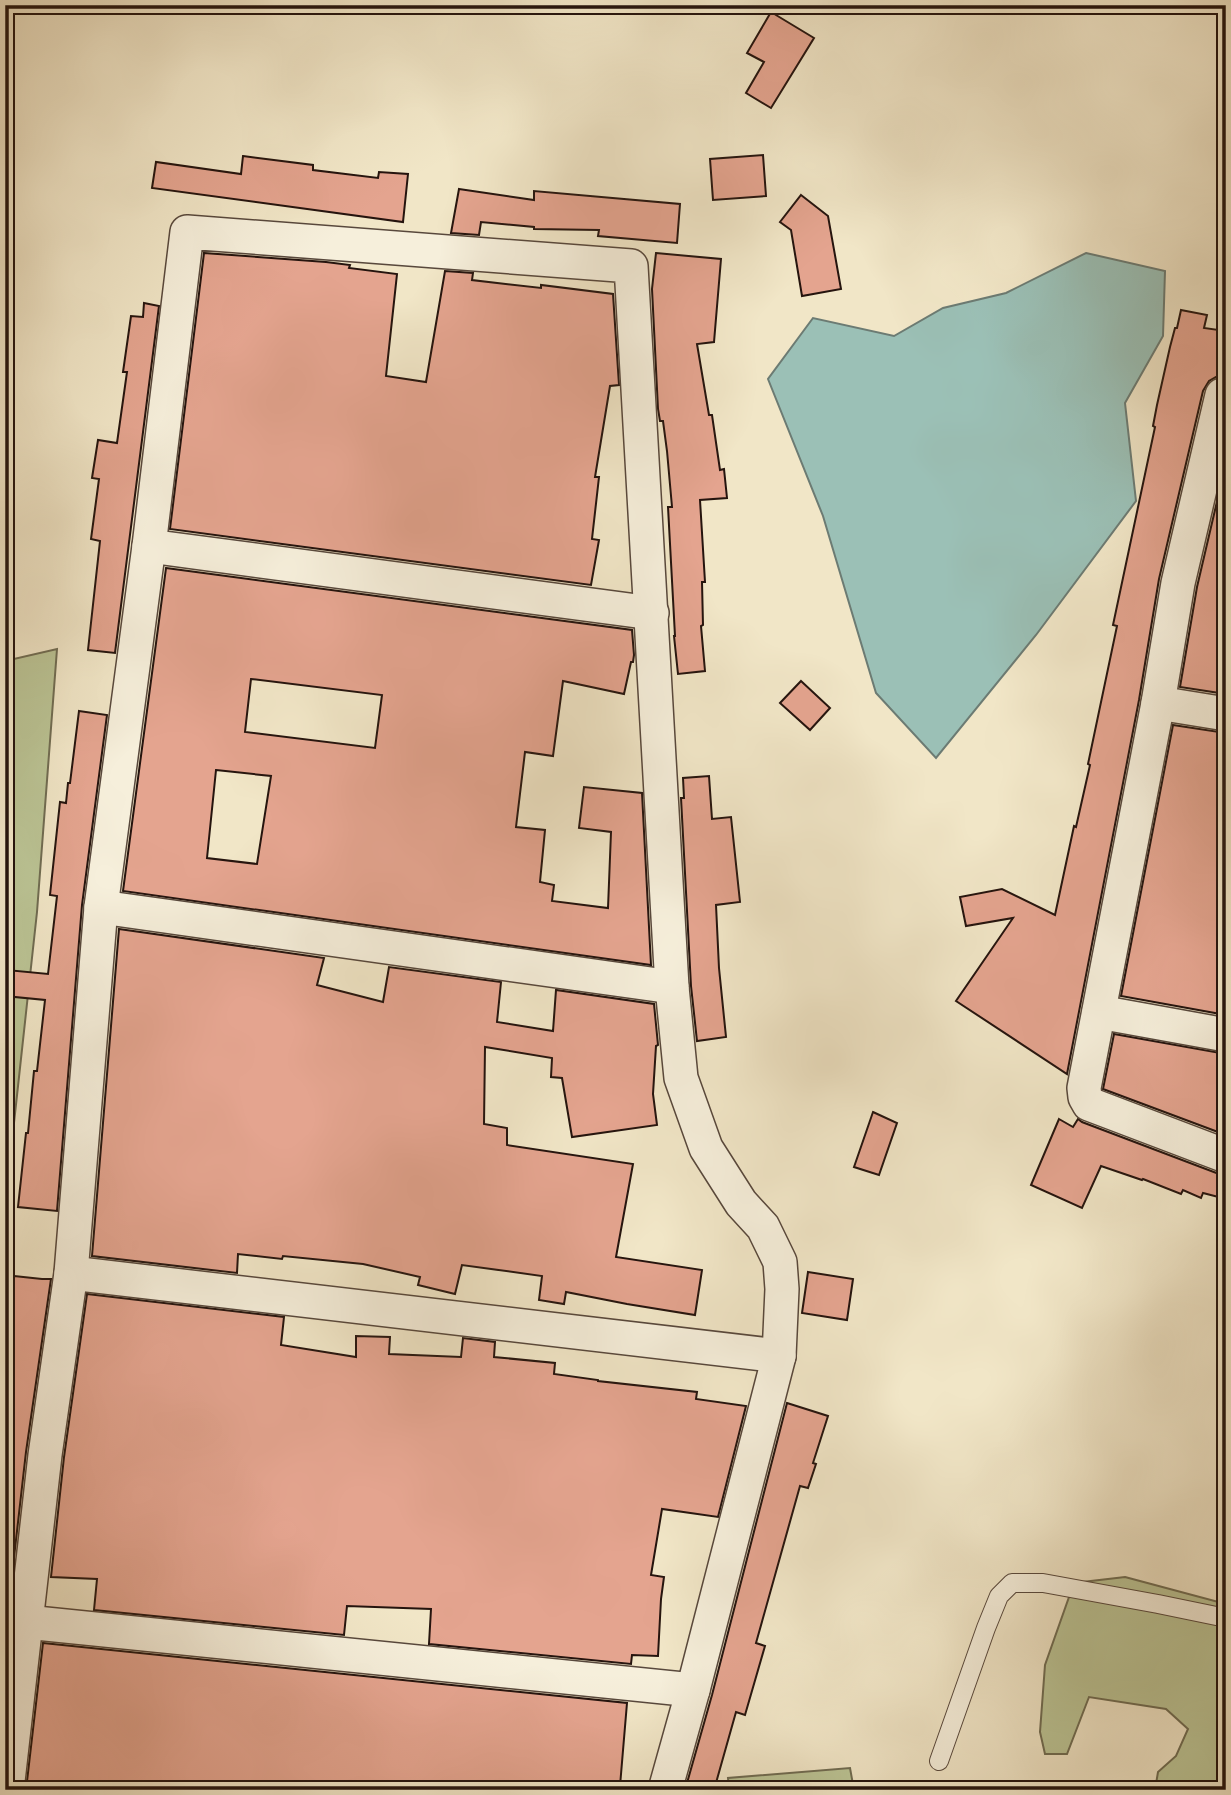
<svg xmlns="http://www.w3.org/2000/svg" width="1231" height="1795" viewBox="0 0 1231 1795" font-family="'IM FELL Double Pica',serif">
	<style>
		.green { fill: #bbc495; stroke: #706c52; stroke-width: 2 }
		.water { fill: #9bc0b6; stroke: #6c7b73; stroke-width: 2 }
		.building { fill: #e4a48f; stroke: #25140e; stroke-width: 2; fill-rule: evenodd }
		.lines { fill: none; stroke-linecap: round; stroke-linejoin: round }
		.lane-casing { stroke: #58483c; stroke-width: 20 }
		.street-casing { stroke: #58483c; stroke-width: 36 }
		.lane { stroke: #f6efdb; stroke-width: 18 }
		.street { stroke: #f6efdb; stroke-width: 33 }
	</style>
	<rect width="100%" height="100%" fill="#f1e6c7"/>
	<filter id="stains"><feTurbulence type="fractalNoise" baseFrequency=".00286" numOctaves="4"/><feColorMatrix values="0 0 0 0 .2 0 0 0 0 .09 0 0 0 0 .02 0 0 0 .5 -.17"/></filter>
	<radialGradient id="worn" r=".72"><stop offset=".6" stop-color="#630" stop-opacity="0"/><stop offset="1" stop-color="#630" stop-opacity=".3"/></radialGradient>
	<!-- green -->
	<g class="green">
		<polygon points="57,649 37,912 7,1187 5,1187 5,661"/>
		<polygon points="1125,1577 1226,1604 1226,1785 1212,1790 1155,1790 1158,1772 1176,1756 1188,1729 1166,1709 1089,1697 1067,1754 1045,1754 1040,1732 1045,1665 1074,1583"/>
		<polygon points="850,1768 854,1790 729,1790 728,1778"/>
	</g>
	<!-- water -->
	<polygon class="water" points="1086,253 1165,271 1163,336 1125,403 1136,501 1036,635 936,758 876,693 823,516 768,379 813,318 894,336 943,308 1006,293"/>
	<!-- building -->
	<g class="building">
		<polygon points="771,12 814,38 771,108 746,93 764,62 747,53"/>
		<polygon points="763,155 766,196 713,200 710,159"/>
		<polygon points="243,156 313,165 313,170 378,178 379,172 408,174 403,222 152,188 156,162 241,174"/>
		<polygon points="459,189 534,200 534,191 680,204 677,243 598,236 599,230 534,229 534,227 481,222 479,235 451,233"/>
		<polygon points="801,195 828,216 841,289 802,296 791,230 780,222"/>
		<polygon points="204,253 326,262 350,265 349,268 397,274 386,376 426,382 445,271 473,273 472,280 541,288 541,285 613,294 619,385 610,386 595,477 599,477 592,539 599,540 591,585 170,529"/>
		<polygon points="656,253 721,259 714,342 697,344 709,415 712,415 720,470 724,469 727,498 700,500 705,582 702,582 703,625 701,626 705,671 678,674 674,636 675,636 668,507 672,507 667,451 663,421 660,421 658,409 652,289"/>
		<polygon points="144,303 159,306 115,653 88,650 100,541 91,539 99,479 92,478 98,440 117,443 127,372 123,372 131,316 143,317"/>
		<polygon points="1181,310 1207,315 1204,328 1226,331 1226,376 1216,377 1209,381 1203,391 1159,579 1139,700 1067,1074 956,1001 1013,918 966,926 960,897 1002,889 1055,915 1074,826 1076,827 1090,765 1088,764 1117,626 1113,625 1155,427 1153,426 1157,405 1170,347 1175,328 1177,328"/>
		<polygon points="1226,463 1226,694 1180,687 1197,587"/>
		<path d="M166,568L632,630L634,655L633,662H631L624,694L563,681L553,756L525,752L516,827L545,830L540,882L554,885L552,901L608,908L611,832L579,828L584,787L642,793L651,965L123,891ZM251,679L382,695L375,748L245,732ZM216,770L271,776L257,864L207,858Z"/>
		<polygon points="801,681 830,708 810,730 780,703"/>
		<polygon points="79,711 107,715 82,905 57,1211 18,1207 26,1133 28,1133 34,1071 37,1071 45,1000 5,996 5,989 7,970 48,974 57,896 50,895 60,802 66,803 68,783 70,783"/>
		<polygon points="1173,725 1226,733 1226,1015 1121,996"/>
		<polygon points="709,776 712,819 731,817 740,902 716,905 719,968 726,1037 697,1041 691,986 681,798 684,798 683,778"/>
		<polygon points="119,929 324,958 317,985 383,1002 389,967 501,982 497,1022 553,1031 556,990 654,1004 658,1045 656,1046 653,1094 657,1125 572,1137 562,1078 551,1077 552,1058 485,1047 484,1124 507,1128 507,1145 633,1164 616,1257 702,1270 695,1315 627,1304 566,1292 564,1304 539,1300 542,1276 462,1265 455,1294 418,1285 420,1277 363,1264 283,1256 282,1259 238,1254 237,1273 92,1256"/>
		<polygon points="1114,1034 1226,1054 1226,1135 1103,1089"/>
		<polygon points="873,1112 897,1123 879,1175 854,1167"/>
		<polygon points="1059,1119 1073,1127 1078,1119 1082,1122 1219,1174 1226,1175 1226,1199 1203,1193 1201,1198 1183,1190 1181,1194 1143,1179 1142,1180 1101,1166 1082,1208 1031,1185"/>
		<polygon points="808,1272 853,1279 847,1320 802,1313"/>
		<polygon points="14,1276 42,1279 51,1279 26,1452 12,1575 5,1575 5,1327 7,1311 10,1312"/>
		<polygon points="87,1294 284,1317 281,1345 356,1357 356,1336 390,1337 389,1354 461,1357 463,1338 495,1342 494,1357 555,1363 554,1374 598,1380 598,1381 697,1392 696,1399 746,1406 718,1517 662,1509 651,1575 664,1577 661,1599 658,1656 632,1655 631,1664 429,1644 431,1609 347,1606 344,1635 94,1610 97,1579 51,1577 64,1457"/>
		<polygon points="787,1403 828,1416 813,1463 816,1464 808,1488 800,1486 756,1643 765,1646 745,1715 736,1712 714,1790 685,1790 712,1695"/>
		<polygon points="43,1643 627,1703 620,1786 563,1783 563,1790 26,1790"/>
	</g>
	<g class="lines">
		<!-- lane casing -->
		<g class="lane-casing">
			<polyline id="lane" points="939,1761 986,1628 999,1596 1012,1583 1043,1583 1158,1604 1226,1618"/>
		</g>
		<!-- street casing -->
		<g class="street-casing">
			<g id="street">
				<polyline points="1226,396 1222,395 1178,583 1158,703 1084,1088 1085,1097 1089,1104 1226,1156"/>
				<polyline points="149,546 652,613"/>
				<polyline points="1158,703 1226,714"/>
				<polyline points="101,907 672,987"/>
				<polyline points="1099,1012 1226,1035"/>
				<polyline points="71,1273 779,1356"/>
				<polyline points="26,1622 693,1690"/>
				<polyline points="7,1790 45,1455 71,1273 101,907 149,546 187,232 631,266 672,987 681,1078 706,1148 741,1203 763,1227 780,1262 782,1289 779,1356 693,1690 665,1790"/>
			</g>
		</g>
		<!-- lane -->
		<use href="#lane" class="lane"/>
		<!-- street -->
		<use href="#street" class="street"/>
	</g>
	<!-- margin -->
	<rect width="1231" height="1795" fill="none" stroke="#f1e6c7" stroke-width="28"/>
	<rect x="7" y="7" width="1217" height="1781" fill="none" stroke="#25140e" stroke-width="3.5"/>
	<rect x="14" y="14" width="1203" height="1767" fill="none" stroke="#25140e" stroke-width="2"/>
	<rect width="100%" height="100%" filter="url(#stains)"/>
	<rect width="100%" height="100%" fill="url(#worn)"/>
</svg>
